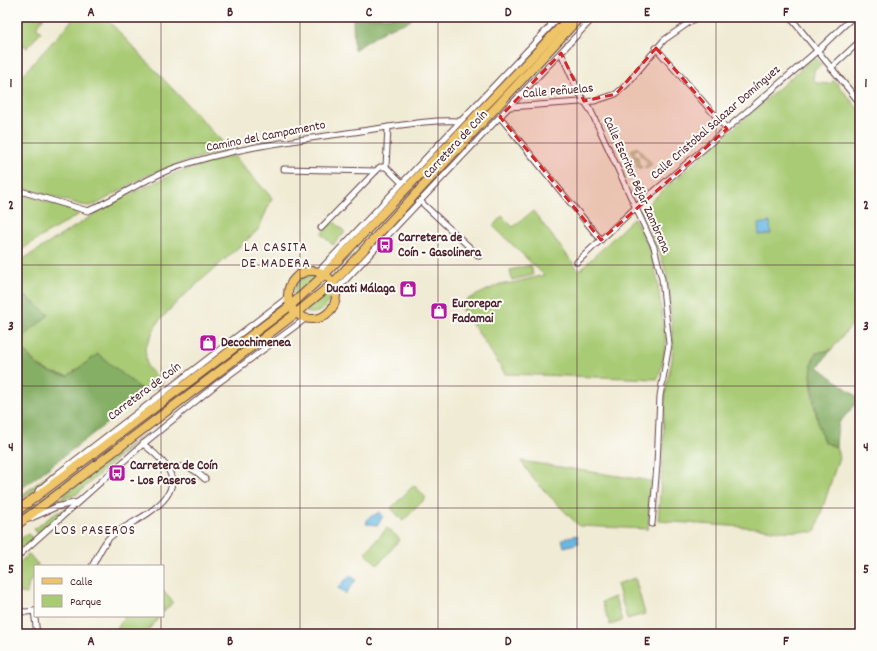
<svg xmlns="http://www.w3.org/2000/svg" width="877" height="651" viewBox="0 0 877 651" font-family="Dekko,sans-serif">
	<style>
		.green { fill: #a9cb74; stroke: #7a7550 }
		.forest { fill: #86af66; stroke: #686748 }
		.water { fill: #68b8e3; stroke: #596c87 }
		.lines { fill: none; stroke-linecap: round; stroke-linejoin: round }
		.street-casing { stroke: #633e44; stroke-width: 7 }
		.primary-casing { stroke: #633e44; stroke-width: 10 }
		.street { stroke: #fff; stroke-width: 5 }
		.primary { stroke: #eec569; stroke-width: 8 }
		.marked { fill: #d62828; fill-opacity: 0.2; stroke: #d62828; stroke-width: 3; stroke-dasharray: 8 5; stroke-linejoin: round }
		.grid { fill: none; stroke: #4a1f2b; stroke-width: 1; stroke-opacity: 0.55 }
		.labels { text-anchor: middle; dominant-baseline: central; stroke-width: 4; stroke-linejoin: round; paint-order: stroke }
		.street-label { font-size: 13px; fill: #4a1f2b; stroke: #fdfcf7 }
		.poi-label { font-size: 13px; font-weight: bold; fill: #4a1f2b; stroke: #fdfcf7; text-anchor: start }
		.neighbourhood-label { font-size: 14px; letter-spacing: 1px; fill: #4a1f2b; stroke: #fdfcf7 }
		.neatline { fill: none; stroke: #4a1f2b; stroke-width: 1.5 }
		.grid-label { font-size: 13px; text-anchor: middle; font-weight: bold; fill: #4a1f2b }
	</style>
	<rect width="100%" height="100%" fill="#fdfcf7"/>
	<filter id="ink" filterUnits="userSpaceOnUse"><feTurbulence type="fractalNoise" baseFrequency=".025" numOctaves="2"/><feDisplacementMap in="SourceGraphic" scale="8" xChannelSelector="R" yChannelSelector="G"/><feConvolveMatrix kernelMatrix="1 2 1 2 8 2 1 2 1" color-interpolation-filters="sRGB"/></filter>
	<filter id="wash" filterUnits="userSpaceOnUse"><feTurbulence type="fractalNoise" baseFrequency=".012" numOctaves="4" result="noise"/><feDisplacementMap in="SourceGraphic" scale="16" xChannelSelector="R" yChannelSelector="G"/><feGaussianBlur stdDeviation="0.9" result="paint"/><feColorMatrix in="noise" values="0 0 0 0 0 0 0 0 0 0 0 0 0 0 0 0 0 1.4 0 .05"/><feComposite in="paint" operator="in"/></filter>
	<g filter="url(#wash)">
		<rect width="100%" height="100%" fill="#f0ebd4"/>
		<!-- green -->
		<g class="green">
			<polygon points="17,17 44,17 36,27 41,32 27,48 17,40"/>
			<polygon points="75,17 105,17 229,149 175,165 146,176 97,204 89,206 81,205 17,186 17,81"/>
			<path d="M816,58L822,65L814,70L813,80L818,83L830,84L834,80L860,111V315L831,350L816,353C814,357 812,361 812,365C809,388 816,420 824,442L836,447L839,457L815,532L780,531L759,528L658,521L663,453L664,406L666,386L672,360L673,340L667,276L660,254L641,210L812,59Z"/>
			<polygon points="637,147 652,164 647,169 644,167 647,165 648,162 640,155 639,150 636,149 634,152 635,155 638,157 639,164 642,168 638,168 631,150"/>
			<path d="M233,155L272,198L258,230L179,300L158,322L145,348L147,367L163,382L146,393L98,354L68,376C44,372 39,368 23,349L25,335L27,297L19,298L20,284L17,276V263L117,200L178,172Z"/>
			<polygon points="17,192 78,212 78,215 34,241 17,253"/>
			<polygon points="533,211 579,271 634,218 650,249 657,278 666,343 663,362 658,379 505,374 488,347 458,304 500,284 512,283 544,275 493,226 502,216 513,227"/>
			<polygon points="333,221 345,232 333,245 321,234"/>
			<polygon points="531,265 533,275 512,280 510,270"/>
			<path d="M310,276L319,277L294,298C293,286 299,278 310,276Z"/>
			<path d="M330,290C332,306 320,316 305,312Z"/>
			<polygon points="283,318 283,319 17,520 17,518"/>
			<path d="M146,433L77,494C71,497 65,498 59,500V502L56,503L55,502Z"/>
			<polygon points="521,461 651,481 648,529 579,526 534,480"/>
			<polygon points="52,472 53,473 26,497 17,507 17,499"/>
			<polygon points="414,485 426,498 403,521 391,508"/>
			<polygon points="71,507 39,535 34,529 56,513 63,511 65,508"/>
			<polygon points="387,528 400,539 378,565 365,553"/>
			<polygon points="28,534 34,539 17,554 17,541"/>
			<polygon points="29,554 39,566 35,566 35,578 29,582 27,594 17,592 17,565"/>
			<polygon points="635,578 645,614 627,619 617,584"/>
			<polygon points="163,591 173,602 163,613"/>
			<polygon points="615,597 622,621 610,625 602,602"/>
			<polygon points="125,616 160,616 145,634 114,634"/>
		</g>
		<!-- forest -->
		<g class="forest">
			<polygon points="353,17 414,17 408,22 387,29 354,50"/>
			<path d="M27,297L49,315L25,335L23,349C38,368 44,372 68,376L98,354L146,393L17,492V298Z"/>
			<polygon points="831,350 818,367 860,399 839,423 837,434 836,447 824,442 818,424 811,375 812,363 816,353"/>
		</g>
		<!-- water -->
		<g class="water">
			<polygon points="770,222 771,234 759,235 758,224"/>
			<polygon points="380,512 383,516 378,525 366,524 368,518"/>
			<polygon points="577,535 579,543 564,547 562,539"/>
			<polygon points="350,575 356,580 345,594 338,588"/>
		</g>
	</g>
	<g filter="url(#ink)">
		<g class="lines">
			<!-- street casing -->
			<g class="street-casing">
				<g id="street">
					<polyline points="548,17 551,25"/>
					<polyline points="790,17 860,103"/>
					<polyline points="656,48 727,129"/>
					<polyline points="561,53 579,93 591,111 654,247 662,279 669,344 660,396 657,465 652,524"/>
					<polyline points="831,68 860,41"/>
					<polyline points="509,107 595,101 616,94 627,84 664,40 697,17"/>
					<polyline points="500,117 601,240"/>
					<polyline points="388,127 386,167 402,183"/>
					<polyline points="284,169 376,171"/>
					<path d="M17,190L88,211C118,198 145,178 177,167C236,147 299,140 361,131C393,127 428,119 460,121"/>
					<polyline points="420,201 479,256"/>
					<polyline points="321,228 376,171 380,167 386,167"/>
					<polyline points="577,262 635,208 817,51 853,17"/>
					<polyline points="319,271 559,17"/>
					<polyline points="336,290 594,17"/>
					<path d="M169,468C189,465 190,466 205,479"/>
					<polyline points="38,491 60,472 287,298"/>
					<polyline points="29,519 56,507 78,502"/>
					<polyline points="17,557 143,444 218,383 305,319"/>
					<path d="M92,566C97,558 103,543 110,537C121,528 135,522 147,514C185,488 176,469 143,444"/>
					<polyline points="17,611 26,612 35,611"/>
					<polyline points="34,611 37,634"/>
				</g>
			</g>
			<!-- primary casing -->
			<g class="primary-casing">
				<g id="primary">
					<circle cx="312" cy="295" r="24"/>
					<polyline points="17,511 290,306 325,274 570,17"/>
					<polyline points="17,525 295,314 333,283 580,17"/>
				</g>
			</g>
			<!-- street -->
			<use href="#street" class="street"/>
			<!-- primary -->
			<use href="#primary" class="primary"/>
		</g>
	</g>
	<!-- marked area -->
	<path class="marked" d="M656,48L727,129L601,240L500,117L561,53L584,101L616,94Z"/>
	<!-- grid -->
	<path class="grid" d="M161,17V566M300,17V634M438,17V634M577,17V634M716,17V634M17,143H860M17,265H860M17,386H860M17,508H860M161,616V634"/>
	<!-- icons -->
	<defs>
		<g id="bus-square" transform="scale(0.9)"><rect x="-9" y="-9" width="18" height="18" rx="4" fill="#b5179e" stroke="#fdfcf7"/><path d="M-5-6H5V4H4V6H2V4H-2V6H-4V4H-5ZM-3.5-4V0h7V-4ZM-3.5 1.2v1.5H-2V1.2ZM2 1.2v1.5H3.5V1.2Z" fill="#fff"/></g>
		<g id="shop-square" transform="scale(0.9)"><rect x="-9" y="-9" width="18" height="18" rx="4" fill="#b5179e" stroke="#fdfcf7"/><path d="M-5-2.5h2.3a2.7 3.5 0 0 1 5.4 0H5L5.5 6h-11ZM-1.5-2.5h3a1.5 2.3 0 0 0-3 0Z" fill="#fff"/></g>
	</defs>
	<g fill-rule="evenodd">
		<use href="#bus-square" x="385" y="245"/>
		<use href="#shop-square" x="408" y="289"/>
		<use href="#shop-square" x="439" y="311"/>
		<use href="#shop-square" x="208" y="343"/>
		<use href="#bus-square" x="117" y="473"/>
	</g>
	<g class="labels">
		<!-- street labels -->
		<g class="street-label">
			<text transform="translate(558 92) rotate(-5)">Calle Peñuelas</text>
			<text transform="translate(716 123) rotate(-41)">Calle Cristobal Salazar Domínguez</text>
			<text transform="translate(266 137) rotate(-11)">Camino del Campamento</text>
			<text transform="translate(456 145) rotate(-47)">Carretera de Coín</text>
			<text transform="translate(636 185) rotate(66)">Calle Escritor Béjar Zambrana</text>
			<text transform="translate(145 392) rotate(-37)">Carretera de Coín</text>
		</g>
		<!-- poi labels -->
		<g class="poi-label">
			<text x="398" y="238">Carretera de<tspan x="398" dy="15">Coín - Gasolinera</tspan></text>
			<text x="395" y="289" text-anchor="end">Ducati Málaga</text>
			<text x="452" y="304">Eurorepar<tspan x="452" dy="15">Fadamai</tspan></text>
			<text x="221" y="343">Decochimenea</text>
			<text x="130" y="466">Carretera de Coín<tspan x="130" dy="15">- Los Paseros</tspan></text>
		</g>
		<!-- neighbourhood labels -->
		<g class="neighbourhood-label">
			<text x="276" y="248">LA CASITA<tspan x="276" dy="16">DE MADERA</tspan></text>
			<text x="95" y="531">LOS PASEROS</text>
		</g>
	</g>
	<!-- margin -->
	<rect width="877" height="651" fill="none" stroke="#fdfcf7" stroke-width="44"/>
	<!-- legend -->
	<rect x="34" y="565" width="130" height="52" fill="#fdfcf7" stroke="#b5a4a5"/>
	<rect x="42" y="578" width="20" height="6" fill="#eec569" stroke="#b5a4a5"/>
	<text x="70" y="585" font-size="12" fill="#4a1f2b">Calle</text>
	<rect x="42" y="595" width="20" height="12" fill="#a9cb74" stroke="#b5a4a5"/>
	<text x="70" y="605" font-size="12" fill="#4a1f2b">Parque</text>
	<rect x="22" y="22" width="833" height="607" class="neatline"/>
	<g class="grid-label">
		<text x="91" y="16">A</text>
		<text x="230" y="16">B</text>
		<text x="369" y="16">C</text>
		<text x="508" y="16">D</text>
		<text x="647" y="16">E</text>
		<text x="786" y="16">F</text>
		<text x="11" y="87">1</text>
		<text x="866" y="87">1</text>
		<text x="11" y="209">2</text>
		<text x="866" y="209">2</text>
		<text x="11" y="330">3</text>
		<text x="866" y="330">3</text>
		<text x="11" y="451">4</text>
		<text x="866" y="451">4</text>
		<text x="11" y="573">5</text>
		<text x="866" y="573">5</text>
		<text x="91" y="645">A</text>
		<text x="230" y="645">B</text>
		<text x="369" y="645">C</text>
		<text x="508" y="645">D</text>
		<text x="647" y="645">E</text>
		<text x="786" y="645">F</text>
	</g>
</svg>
